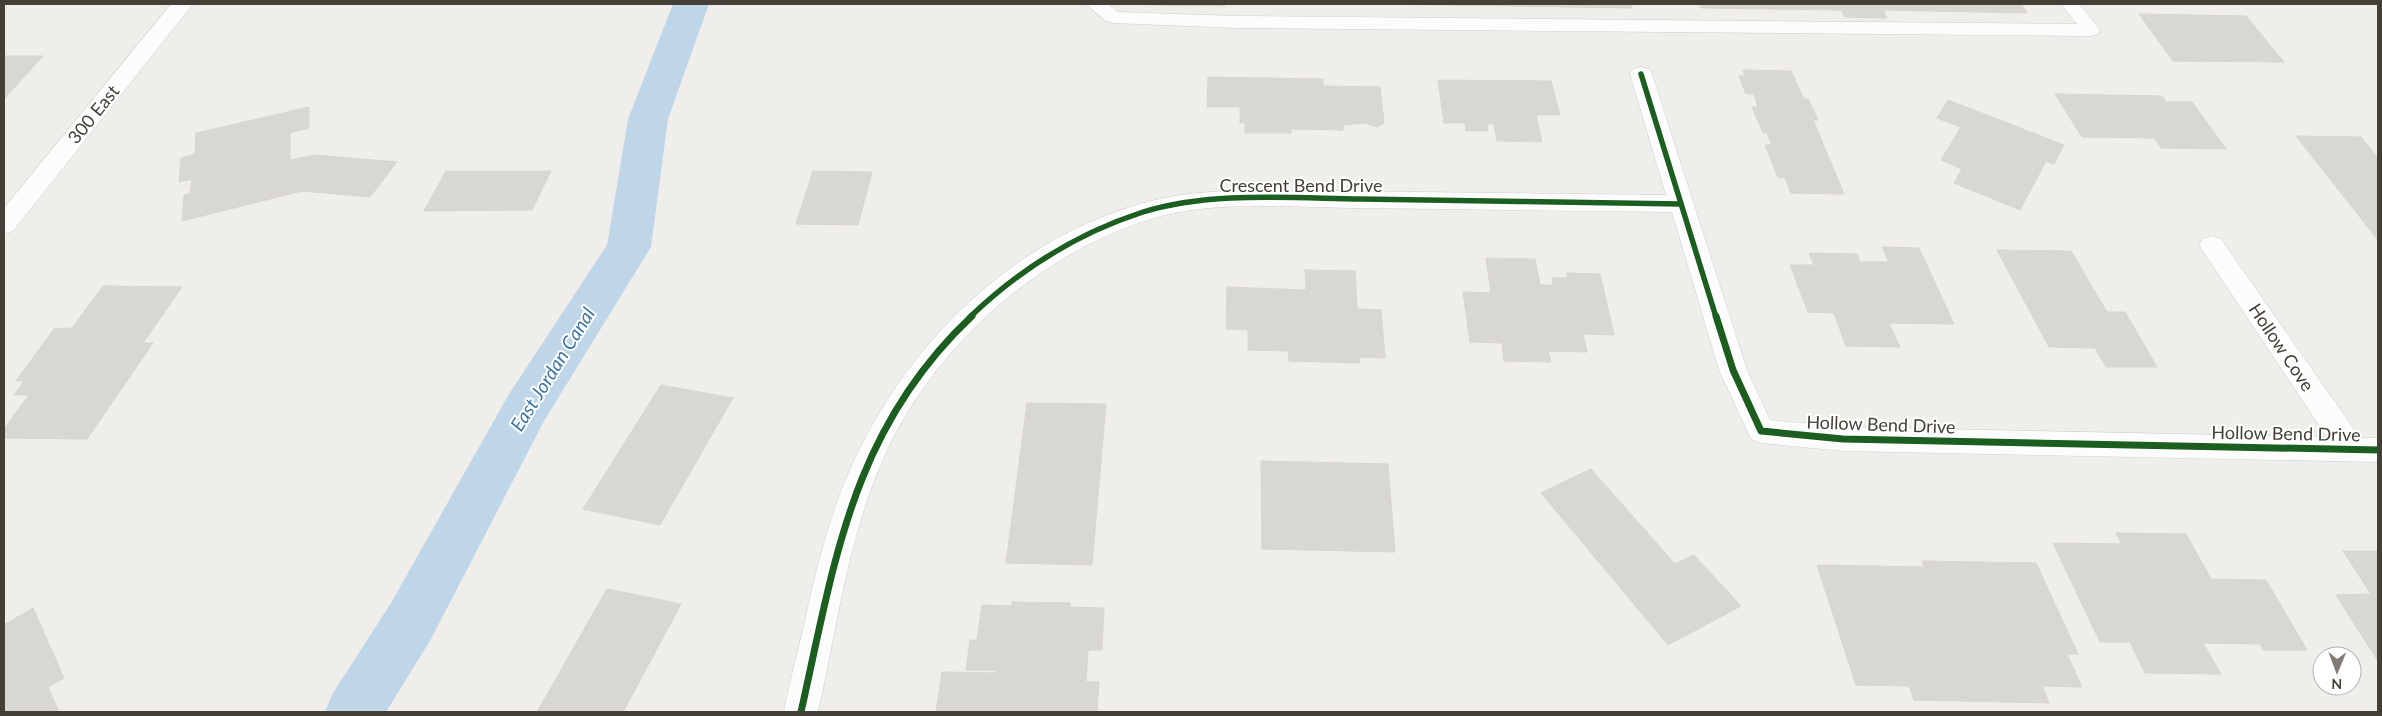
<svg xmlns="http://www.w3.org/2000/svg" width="2382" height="716" viewBox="0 0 2382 716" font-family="Lato,sans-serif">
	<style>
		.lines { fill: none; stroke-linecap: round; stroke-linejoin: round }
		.canal { fill: #bfd6e9; fill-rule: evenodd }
		.building { fill: #d9d7d2; stroke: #d8d5d0 }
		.service-casing { stroke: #ceccc8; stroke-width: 1 }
		.minor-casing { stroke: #ceccc8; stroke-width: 1 }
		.service { fill: #fdfcfc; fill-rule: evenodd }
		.minor { fill: #fdfcfc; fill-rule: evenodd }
		.cycleway-far1-casing { stroke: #fff; stroke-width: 8 }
		.cycleway-casing { stroke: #fff; stroke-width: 10 }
		.cycleway-far1 { stroke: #1b5e20; stroke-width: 5.5 }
		.cycleway { stroke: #1b5e20; stroke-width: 7 }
		.labels { text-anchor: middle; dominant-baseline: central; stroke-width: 4; stroke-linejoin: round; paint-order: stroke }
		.street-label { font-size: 18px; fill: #454037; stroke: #fff }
		.water-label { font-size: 19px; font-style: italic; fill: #3b74a5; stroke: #fff }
	</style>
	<rect width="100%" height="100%" fill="#f0eeea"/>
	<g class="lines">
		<!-- canal -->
		<polygon class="canal" points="673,4 709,4 668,119 651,247 544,421 431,639 386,712 325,712 333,693 391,603 509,394 607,245 628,119"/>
	</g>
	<!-- building -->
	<g class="building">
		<polygon points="1149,4 1225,4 1225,6 1149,5"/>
		<polygon points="1374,4 1630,4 1632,8"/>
		<polygon points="1699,4 2021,4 2027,13 1883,10 1887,18 1845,17 1841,10 1701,8"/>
		<polygon points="2139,14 2246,16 2284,62 2173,61"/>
		<polygon points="4,56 43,56 4,99"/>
		<polygon points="1743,70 1791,71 1804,99 1808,99 1818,120 1813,120 1844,194 1791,193 1785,178 1778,177 1765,145 1772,145 1767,133 1763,133 1752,107 1758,107 1754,94 1746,94 1739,76 1745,76"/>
		<polygon points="1208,77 1323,79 1323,86 1380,87 1384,123 1377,127 1364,123 1343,125 1343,130 1291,129 1291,133 1245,133 1245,123 1240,123 1240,107 1207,107"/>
		<polygon points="1438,80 1551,81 1560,115 1536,115 1542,142 1497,141 1494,124 1487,124 1488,131 1466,131 1465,123 1444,123"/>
		<polygon points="2055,94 2162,96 2166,102 2192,102 2226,149 2161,148 2154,138 2082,137"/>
		<polygon points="1948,100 2064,145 2054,164 2046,161 2020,210 1954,183 1962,169 1941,160 1961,127 1937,118"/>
		<polygon points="309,107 309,128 290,133 290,160 315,155 397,162 370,197 302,191 182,221 184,195 190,194 192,179 179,182 181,158 195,154 196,133"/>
		<polygon points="2296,136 2361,137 2378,158 2378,240"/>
		<polygon points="446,171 551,171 532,210 424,211"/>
		<polygon points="813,171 872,172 858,225 796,224"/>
		<polygon points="1882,247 1919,248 1954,324 1889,323 1900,347 1846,346 1834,313 1808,312 1790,265 1814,265 1809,253 1857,254 1860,262 1889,262"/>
		<polygon points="1997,250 2071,251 2107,312 2125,312 2157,367 2106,367 2095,348 2049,347"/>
		<polygon points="1486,258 1535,259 1540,285 1553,285 1552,278 1568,278 1567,273 1600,274 1614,335 1583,334 1587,352 1548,351 1551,362 1504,361 1502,343 1470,342 1463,292 1491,293"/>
		<polygon points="1305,270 1355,271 1357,309 1381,310 1385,358 1359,357 1360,363 1289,361 1288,351 1248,350 1248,330 1226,329 1227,287 1306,290"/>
		<polygon points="103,286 182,287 143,343 153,343 87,439 4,438 4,429 29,395 14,395 24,381 16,381 54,329 72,328"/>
		<polygon points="661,385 733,398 660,525 583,509"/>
		<polygon points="1027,403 1106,404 1092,565 1006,563"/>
		<polygon points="1261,461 1388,464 1395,552 1262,549"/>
		<polygon points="1591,469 1675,564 1694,555 1741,606 1668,645 1541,493"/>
		<polygon points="2116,533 2186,534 2211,579 2266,580 2307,650 2263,650 2260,644 2203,643 2221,674 2145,673 2130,642 2100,642 2053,543 2122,544"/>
		<polygon points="2343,551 2378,551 2378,661 2336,595 2371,594"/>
		<polygon points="1922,561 2036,563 2078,654 2067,654 2082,687 2042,686 2049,703 1914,700 1909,686 1856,685 1817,565 1924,567"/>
		<polygon points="607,589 681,604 623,712 537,712"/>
		<polygon points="1012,602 1070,603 1070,607 1104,608 1102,650 1088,650 1086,682 1099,682 1097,712 936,712 942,672 995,673 996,670 966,670 970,640 977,640 982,605 1012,606"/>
		<polygon points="33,608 64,678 48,687 59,712 4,712 4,625"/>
	</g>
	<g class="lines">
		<!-- service casing -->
		<g class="service-casing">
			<polygon id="service" points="1086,4 1107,4 1118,12 1236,16 2077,24 2061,4 2079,4 2100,30 2098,34 2091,36 1236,28 1113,23 1106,21"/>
		</g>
		<!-- minor casing -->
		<g class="minor-casing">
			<g id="minor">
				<polygon points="171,4 193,4 13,231 4,234 4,208"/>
				<path d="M1641,67L1649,69L1652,74L1747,370L1770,420L1843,427L2327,437L2199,245L2203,239L2212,236L2221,239L2360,438H2378V462L1843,451L1761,443L1751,439L1719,370L1672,212C1565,211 1459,209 1353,208C1291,207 1210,200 1151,219C1040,254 942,340 890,444C849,528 838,623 818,712H784C789,684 797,656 803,629C815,576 827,522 849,472C905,343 1016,234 1155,200C1188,192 1222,191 1256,190L1666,195L1630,74L1633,69Z"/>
			</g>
		</g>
		<!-- service -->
		<use href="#service" class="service"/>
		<!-- minor -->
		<use href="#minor" class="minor"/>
		<!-- cycleway-far1 casing -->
		<g class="cycleway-far1-casing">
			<g id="cycleway-far1">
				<polyline points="1641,74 1716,317"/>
				<path d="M970,317C1019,270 1078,233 1143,212C1209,191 1291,198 1360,199C1467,201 1574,202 1681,204"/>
			</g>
		</g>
		<!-- cycleway casing -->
		<g class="cycleway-casing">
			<g id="cycleway">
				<polyline points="1716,316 1733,370 1761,431 1843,439 2378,450"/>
				<path d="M801,712C835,560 852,429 972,316"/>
			</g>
		</g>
		<!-- cycleway-far1 -->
		<use href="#cycleway-far1" class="cycleway-far1"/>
		<!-- cycleway -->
		<use href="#cycleway" class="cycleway"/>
	</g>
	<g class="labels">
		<!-- street labels -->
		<g class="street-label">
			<text transform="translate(93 114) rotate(-51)">300 East</text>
			<text x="1301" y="185">Crescent Bend Drive</text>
			<text transform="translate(2282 347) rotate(56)">Hollow Cove</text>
			<text transform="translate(1881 424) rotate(2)">Hollow Bend Drive</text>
			<text transform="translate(2286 433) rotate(1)">Hollow Bend Drive</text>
		</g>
		<!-- water labels -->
		<g class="water-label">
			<text transform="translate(552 369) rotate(-58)">East Jordan Canal</text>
		</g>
	</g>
	<!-- border -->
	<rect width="2382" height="716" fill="none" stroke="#454037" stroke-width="10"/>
	<!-- north arrow -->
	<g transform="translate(2337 671) rotate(181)"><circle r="24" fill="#ffffff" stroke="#b5b3af"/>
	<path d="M0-4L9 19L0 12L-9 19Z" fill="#817d76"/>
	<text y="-8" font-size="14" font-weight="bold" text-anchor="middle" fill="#454037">N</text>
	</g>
</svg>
